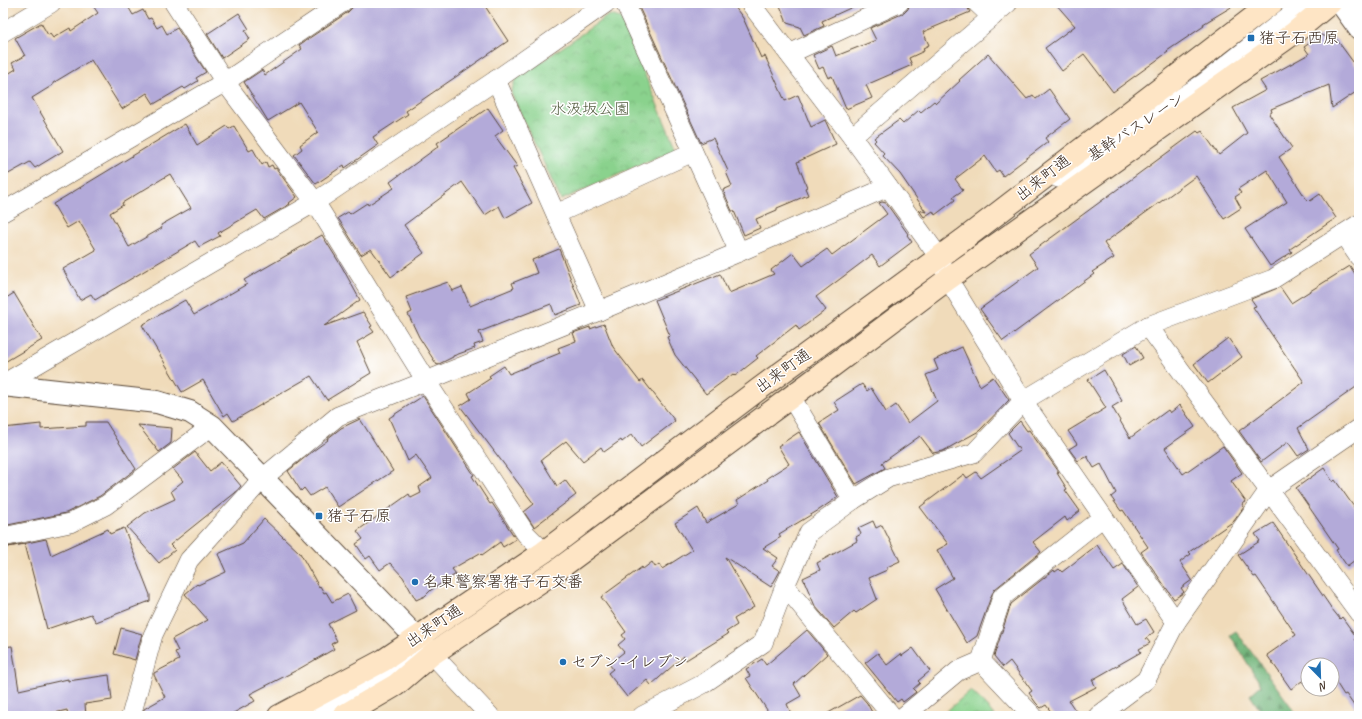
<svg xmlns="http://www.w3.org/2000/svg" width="1362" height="719" viewBox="0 0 1362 719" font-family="Caveat,'Klee One',sans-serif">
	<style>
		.forest { fill: url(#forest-firs); stroke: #556f4b }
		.park { fill: url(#park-crowns); stroke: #627e56 }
		.building { fill: #b3aad9; fill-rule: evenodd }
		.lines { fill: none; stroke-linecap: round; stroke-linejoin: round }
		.minor-casing { stroke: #564535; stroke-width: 20 }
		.tertiary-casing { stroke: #564535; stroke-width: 24 }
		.secondary-casing { stroke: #564535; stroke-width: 24 }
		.minor { stroke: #fff; stroke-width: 19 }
		.tertiary { stroke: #fff; stroke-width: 22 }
		.secondary { stroke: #fee5c5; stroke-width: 22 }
		.poi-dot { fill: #1f6fb2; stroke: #fff; stroke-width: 1.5 }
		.labels { text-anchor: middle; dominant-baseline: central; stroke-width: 3; stroke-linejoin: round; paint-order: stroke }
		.poi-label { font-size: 16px; fill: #3b2a1e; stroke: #fff; text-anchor: start }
		.park-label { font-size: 16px; fill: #535c3f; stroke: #fff }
		.street-label { font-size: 16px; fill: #3b2a1e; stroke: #fff }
	</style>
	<defs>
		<pattern id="forest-firs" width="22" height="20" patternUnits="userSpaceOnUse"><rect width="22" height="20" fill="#6fb478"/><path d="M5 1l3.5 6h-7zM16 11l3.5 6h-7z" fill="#5c9362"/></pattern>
		<pattern id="park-crowns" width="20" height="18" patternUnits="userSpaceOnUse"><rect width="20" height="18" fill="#8ad28d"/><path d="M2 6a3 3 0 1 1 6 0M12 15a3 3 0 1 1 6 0" fill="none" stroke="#78b479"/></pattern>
	</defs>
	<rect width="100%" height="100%" fill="#fff"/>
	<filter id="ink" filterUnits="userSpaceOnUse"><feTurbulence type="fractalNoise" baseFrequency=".025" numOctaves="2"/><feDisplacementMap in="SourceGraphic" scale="8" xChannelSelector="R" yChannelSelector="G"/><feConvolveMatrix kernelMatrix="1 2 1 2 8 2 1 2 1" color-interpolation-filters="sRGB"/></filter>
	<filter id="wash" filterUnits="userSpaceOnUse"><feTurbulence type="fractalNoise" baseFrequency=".012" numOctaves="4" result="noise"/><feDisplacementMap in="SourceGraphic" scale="16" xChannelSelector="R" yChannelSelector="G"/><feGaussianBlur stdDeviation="0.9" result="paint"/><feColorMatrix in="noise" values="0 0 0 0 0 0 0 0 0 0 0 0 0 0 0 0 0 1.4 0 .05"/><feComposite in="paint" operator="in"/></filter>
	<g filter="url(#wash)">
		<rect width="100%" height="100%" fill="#f0dbba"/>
		<!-- forest -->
		<polygon class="forest" points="1236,631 1298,716 1264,716 1250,695 1261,685 1230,635"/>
		<!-- park -->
		<g class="park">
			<polygon points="609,15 621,18 676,149 561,200 511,93 515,80"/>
			<polygon points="971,690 995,716 941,716"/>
		</g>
		<g id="blocks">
			<!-- building -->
			<g class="building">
				<polygon points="91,3 126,3 133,15 143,10 148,19 151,18 157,28 162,25 167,34 177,28 206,72 196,78 198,81 185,89 183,87 154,104 147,93 122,109 91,60 53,83 53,85 32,98 63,151 35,168 30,162 3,177 3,77 16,69 12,63 25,56 15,38 41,23 48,35 50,34 53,38 70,28 71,31 98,13"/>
				<polygon points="353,3 483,3 508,41 406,111 408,114 373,137 378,145 345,168 344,165 316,184 294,155 302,149 300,145 318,132 299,102 268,121 244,82 262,70 265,75 302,49 299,45 348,12 352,8"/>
				<polygon points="637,3 732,3 743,18 761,58 765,56 785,101 798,95 811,127 825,120 836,144 797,162 807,187 805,188 808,195 777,208 777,210 756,219 760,228 744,235 734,211 732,211 723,190 732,186 726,172 728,171 713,138 701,143"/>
				<polygon points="779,3 873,3 861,8 859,4 822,21 824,26 804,35 800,27 787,23"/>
				<polygon points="910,3 966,3 967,7 970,12 923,32 929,45 923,48 924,51 909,58 912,65 866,85 872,98 846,109 832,76 828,78 823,67 819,69 813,55 832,46 836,56 876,40 870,28 904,13 908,9"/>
				<polygon points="1055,3 1238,3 1203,24 1204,26 1167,51 1168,52 1113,92 1084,54 1062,71 1045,48 1075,26"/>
				<polygon points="239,13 249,29 245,31 250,39 222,58 207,34"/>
				<polygon points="1321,35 1337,40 1359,70 1359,90 1332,108 1329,85 1271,109 1272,112 1269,114 1292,148 1279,157 1307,200 1308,199 1310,201 1320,194 1336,218 1290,249 1292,252 1270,266 1245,229 1287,202 1267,170 1238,189 1241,193 1235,197 1241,208 1224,219 1196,176 1104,243 1114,258 1092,272 1094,274 1003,341 980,309 1038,267 1029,254 1197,131 1199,133 1202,131 1219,155 1247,133 1233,108 1266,90 1260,81 1309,54 1304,47"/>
				<polygon points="988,54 1027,99 1033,95 1036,99 1049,89 1070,119 1045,138 1048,142 1003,176 999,170 996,172 985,156 955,179 963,190 953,197 955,200 935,215 933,211 924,217 919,210 926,212 900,174 882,155 884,153 874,142 876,140 874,138 899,120 903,124 919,110 921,112 934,101 936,103 960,81 959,80"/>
				<polygon points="488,108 503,130 495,136 517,166 513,168 532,203 505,218 499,206 485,215 462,182 404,225 424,253 391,277 371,249 361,255 338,218 348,212 350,214 367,203 368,205 394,188 390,182 439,146 437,143"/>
				<path d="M185,124L197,145L227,126L229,129L234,126L249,151L253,149L262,165L266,162L268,167L272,165L274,169L276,168L297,197L289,203L290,204L264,219L257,210L218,233L220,236L199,247L195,241L95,300L91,294L80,300L63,269L96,250L79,221L67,228L53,204ZM170,174L191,208L161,225L162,228L129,247L110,213L123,205L122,203Z"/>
				<polygon points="882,202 886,203 908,234 907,235 912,242 880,266 872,255 816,297 826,310 799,330 796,325 756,356 758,358 735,376 733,374 706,394 675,355 667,337 670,336 655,300 720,274 729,293 774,274 771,270 793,253 803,266 827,249 832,255 887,214 879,203"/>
				<polygon points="322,235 342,267 360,300 324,326 363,312 372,326 370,327 374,332 357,342 371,373 327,400 311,376 233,421 228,413 224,416 203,380 182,392 142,325 185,300 194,315 247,284 244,280"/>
				<polygon points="559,249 581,305 555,315 551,304 479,332 483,342 474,345 475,348 453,356 453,357 437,365 419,337 408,314 412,312 406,297 448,282 452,291 462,287 470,306 514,288 512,283 537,273 532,260"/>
				<polygon points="1350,266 1359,280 1359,385 1298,428 1309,449 1298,456 1288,442 1261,462 1239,431 1304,382 1253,307 1256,306 1251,299 1280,287 1291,303"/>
				<polygon points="14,293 42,340 3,363 3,300"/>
				<polygon points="604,324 613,347 640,382 643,380 675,421 641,447 632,434 622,442 621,440 604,452 601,447 583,461 566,441 541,460 557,486 565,480 576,495 534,527 524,512 534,504 460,406 471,399 468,393 491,378 489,376 504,366 509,374 560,353 558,348 576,341 573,333 590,327 590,329"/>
				<polygon points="1228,338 1242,357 1208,383 1194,364"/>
				<polygon points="1136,346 1143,358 1129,366 1123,354"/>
				<polygon points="962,347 980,386 993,377 1009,400 979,431 943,451 933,453 920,436 882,463 885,468 856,484 819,423 839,410 834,402 862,384 867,391 871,388 886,412 896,405 908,423 937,401 926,375 938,370 934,360"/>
				<polygon points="1104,370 1122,401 1112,407 1130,438 1168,410 1170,413 1180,405 1195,427 1165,448 1183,474 1223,446 1242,473 1231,481 1246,502 1242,504 1244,507 1234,521 1189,552 1191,554 1180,562 1192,580 1181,588 1184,592 1183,593 1174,599 1141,552 1148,547 1123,510 1121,511 1111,497 1116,493 1101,464 1094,468 1087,456 1078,461 1069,449 1077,444 1068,431 1106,408 1088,380"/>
				<polygon points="423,396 474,475 472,476 490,504 492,503 516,539 503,547 500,542 482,555 480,553 452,569 456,574 431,590 425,596 416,600 403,577 390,563 380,570 370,556 366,559 356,544 363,539 357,531 409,494 411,498 421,493 419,487 432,478 416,455 408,461 389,418"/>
				<polygon points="360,419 393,471 338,507 325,487 310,496 304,488 301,491 288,471 313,451 328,440 327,439 341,428"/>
				<polygon points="1020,421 1027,431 1029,430 1059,472 1057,473 1067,489 1065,490 1080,511 1067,521 1065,517 1033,542 1041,552 995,589 992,594 977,636 967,643 935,589 953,578 937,550 948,544 920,507 964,474 967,478 976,472 981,478 1020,451 1008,433"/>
				<polygon points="86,422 106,422 136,469 100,496 66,513 3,526 3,428 41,424 41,429 86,426"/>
				<polygon points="138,425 172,428 171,443 159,452"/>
				<polygon points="799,432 838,497 819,510 779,534 781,537 763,548 778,558 772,566 780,571 771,587 725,557 754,607 734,619 737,625 726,632 728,634 686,660 684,656 651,685 647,680 627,697 608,673 613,669 609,664 624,652 618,645 625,639 622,635 626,632 601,597 642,567 643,569 652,562 655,567 659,564 662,569 692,550 675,523 698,508 706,523 739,504 737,500 768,480 767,478 789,464 778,446"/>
				<polygon points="195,452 210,471 221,462 241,486 235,493 170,545 175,550 159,563 127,527 145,513 175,499 171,491 183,481 173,469"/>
				<polygon points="1324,468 1333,482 1335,480 1359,514 1359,557 1347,566 1336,550 1338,549 1296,488"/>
				<polygon points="264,519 300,553 319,587 320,586 324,593 326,592 332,602 348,594 356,610 328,624 337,641 331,644 334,649 299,669 250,694 255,701 228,716 142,716 144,709 165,697 154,675 154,673 179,660 175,652 178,651 172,639 208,620 185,594 197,584 198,585 226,572 218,554 243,543"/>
				<polygon points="873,521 876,528 882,525 900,561 887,567 887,570 869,578 877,599 856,613 854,611 834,628 815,606 803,578 820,570 817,563 857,541 856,537 861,534 858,528"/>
				<polygon points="1273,523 1332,609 1340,619 1342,617 1357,638 1355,639 1359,644 1359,713 1346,694 1344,695 1332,676 1332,665 1308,665 1308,683 1305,685 1302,681 1291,689 1267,655 1296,635 1256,576 1254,577 1238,555 1260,541 1255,534"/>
				<polygon points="124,528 150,595 150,601 96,622 91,614 47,629 25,544 8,547 46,539 51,555 108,529 110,534"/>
				<polygon points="1097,545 1114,570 1123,564 1138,587 1122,599 1137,624 1146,619 1154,632 1146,638 1150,643 1139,649 1141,652 1092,680 1096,687 1069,701 1079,716 1054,716 1046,705 1041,708 1036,703 1029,693 1032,691 1010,661 1003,667 994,656 1011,604 1054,570 1055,572 1059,569 1062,572"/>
				<polygon points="121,628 142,634 135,660 114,654"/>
				<polygon points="807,630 827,654 794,684 801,696 787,704 792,716 771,716 746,678 750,676 746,669 762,659 766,665"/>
				<polygon points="12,646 19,690 68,679 68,681 109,675 112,700 85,704 86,716 68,716 67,710 42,716 5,716 3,707 3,647"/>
				<polygon points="913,648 930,671 918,681 920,683 913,689 916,692 903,702 901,699 897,702 865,663 878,653 887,665 901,654 902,656"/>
				<polygon points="860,695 867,703 874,716 823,716"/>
			</g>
		</g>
	</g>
	<g filter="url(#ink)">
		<use href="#blocks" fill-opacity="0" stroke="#564535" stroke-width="1"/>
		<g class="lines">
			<!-- minor casing -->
			<g class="minor-casing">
				<g id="minor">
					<polyline points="174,3 225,82 315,202 426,381 526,534 544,552"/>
					<polyline points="625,3 739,252"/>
					<polyline points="750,3 852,137 939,257 948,279 1023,401 1176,622"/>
					<polyline points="977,3 992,17"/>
					<polyline points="3,32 51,3"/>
					<polyline points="789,54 899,3"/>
					<polyline points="496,80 599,311"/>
					<polyline points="852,137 1008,3"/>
					<polyline points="1058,178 1204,83 1289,16 1300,3"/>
					<polyline points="3,212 225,82 342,3"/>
					<polyline points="556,214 693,152"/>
					<polyline points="1343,234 1359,257"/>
					<polyline points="1148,326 1359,613"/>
					<polyline points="3,384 315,202 496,80 606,3"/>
					<polyline points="791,397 853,500"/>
					<polyline points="3,537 70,523 106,505 212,426"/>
					<polyline points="785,586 892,716"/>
					<polyline points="981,661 1002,597 1103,517"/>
					<polyline points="131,716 153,635 189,560 263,478 338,416 426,381 599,311 739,252 888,187"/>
					<polyline points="307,716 432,654 490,716"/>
					<polyline points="642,716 703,684 763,643 785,586 809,532 853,500 888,478 974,453 1023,401 1148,326 1273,279 1359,224"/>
					<polyline points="904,716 958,671 981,661 1033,716"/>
					<polyline points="1098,716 1146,680 1176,622 1269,490 1359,428"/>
				</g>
			</g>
			<!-- tertiary casing -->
			<g class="tertiary-casing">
				<g id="tertiary">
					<polyline points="1341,3 1359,28"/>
					<polyline points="3,385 157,402 190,412 212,426 429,651"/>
				</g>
			</g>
			<!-- secondary casing -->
			<g class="secondary-casing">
				<g id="secondary">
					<polyline points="279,716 384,660 544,552 759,389 963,240 1272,3"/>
					<polyline points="343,716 396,685 432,654 556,571 791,397 948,279 1294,33 1330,3"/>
				</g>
			</g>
			<!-- minor -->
			<use href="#minor" class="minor"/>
			<!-- tertiary -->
			<use href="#tertiary" class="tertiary"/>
			<!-- secondary -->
			<use href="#secondary" class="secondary"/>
		</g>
	</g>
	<!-- markers -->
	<g class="poi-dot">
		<rect x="1247" y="34" width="8" height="8" rx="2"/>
		<rect x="315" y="512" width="8" height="8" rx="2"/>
		<circle cx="415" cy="582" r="4"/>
		<circle cx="563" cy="662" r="4"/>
	</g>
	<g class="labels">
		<!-- poi labels -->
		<g class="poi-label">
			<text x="1259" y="38">猪子石西原</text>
			<text x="327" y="516">猪子石原</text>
			<text x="423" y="582">名東警察署猪子石交番</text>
			<text x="571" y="662">セブン-イレブン</text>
		</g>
		<!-- park labels -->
		<g class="park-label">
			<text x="590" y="109">水汲坂公園</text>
		</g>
		<!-- street labels -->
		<g class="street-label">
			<text transform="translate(1136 127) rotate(-33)">基幹バスレーン</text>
			<text transform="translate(1043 178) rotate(-38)">出来町通</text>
			<text transform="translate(783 371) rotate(-36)">出来町通</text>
			<text transform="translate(434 626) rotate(-34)">出来町通</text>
		</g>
	</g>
	<!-- margin -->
	<rect width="1362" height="719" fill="none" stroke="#fff" stroke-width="16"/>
	<!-- north arrow -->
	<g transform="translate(1320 677) rotate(157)"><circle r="19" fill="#ffffff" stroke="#b1aaa5"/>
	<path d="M0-3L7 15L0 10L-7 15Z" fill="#1f6fb2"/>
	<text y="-6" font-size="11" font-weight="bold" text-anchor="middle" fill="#3b2a1e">N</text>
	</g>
</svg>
